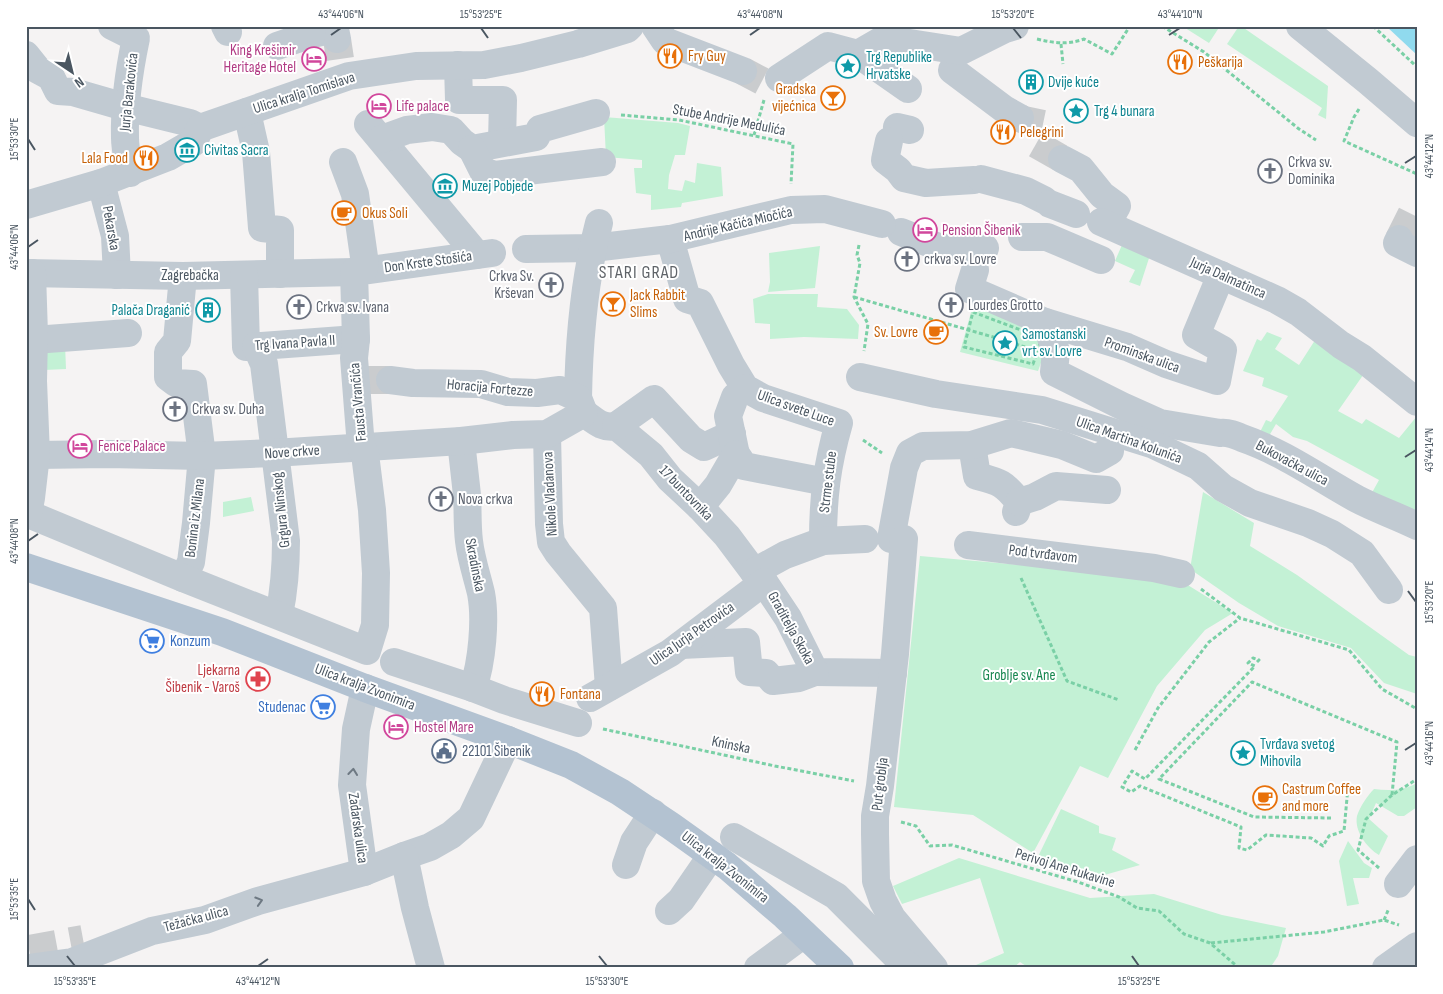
<svg xmlns="http://www.w3.org/2000/svg" width="1443" height="994" viewBox="0 0 1443 994" font-family="'Sofia Sans Condensed',sans-serif">
	<style>
		.green { fill: #c3f1d5 }
		.water { fill: #90daee }
		.lines { fill: none; stroke-linecap: round; stroke-linejoin: round }
		.minor-tunnel { stroke: #caccce; stroke-width: 28; stroke-dasharray: 28 14; stroke-linecap: butt }
		.path { stroke: #7ad0a6; stroke-width: 3; stroke-dasharray: 4 2.5; stroke-linecap: butt }
		.minor { stroke: #c1cad2; stroke-width: 28 }
		.major { stroke: #b3c2d1; stroke-width: 28 }
		.oneway { stroke: #6e7983 }
		.ticks { fill: none; stroke: #4a5661; stroke-width: 2 }
		.labels { text-anchor: middle; dominant-baseline: central; stroke-width: 4; stroke-linejoin: round; paint-order: stroke }
		.hotel-label { font-size: 15px; fill: #b23c85; stroke: #fff; text-anchor: start }
		.food-label { font-size: 15px; fill: #c56008; stroke: #fff; text-anchor: start }
		.culture-label { font-size: 15px; fill: #0d838f; stroke: #fff; text-anchor: start }
		.street-label { font-size: 15px; fill: #4a5661; stroke: #fff }
		.worship-label { font-size: 15px; fill: #5b616d; stroke: #fff; text-anchor: start }
		.shop-label { font-size: 15px; fill: #366cbe; stroke: #fff; text-anchor: start }
		.health-label { font-size: 15px; fill: #be3a42; stroke: #fff; text-anchor: end }
		.park-label { font-size: 15px; fill: #17864f; stroke: #fff }
		.service-label { font-size: 15px; fill: #4e5e75; stroke: #fff; text-anchor: start }
		.quarter-label { font-size: 18px; letter-spacing: 1px; fill: #5f6368; stroke: #fff }
		.neatline { fill: none; stroke: #4a5661; stroke-width: 2 }
		.ticks-label { font-size: 12px; text-anchor: middle; fill: #4a5661 }
	</style>
	<rect width="100%" height="100%" fill="#f5f3f3"/>
	<!-- green -->
	<g class="green">
		<polygon points="1182,26 1210,26 1213,28 1214,26 1220,26 1209,43"/>
		<polygon points="1239,26 1241,26 1328,86 1326,119 1318,115 1322,108 1227,44"/>
		<polygon points="604,117 678,123 690,126 685,155 675,155 669,175 668,189 682,191 685,180 695,183 697,163 721,167 723,196 682,203 681,207 651,210 651,195 636,193 634,168 642,168 642,160 606,157"/>
		<polygon points="1125,238 1151,252 1140,286 1129,282 1135,270 1115,261"/>
		<polygon points="820,246 815,288 768,292 770,282 769,253"/>
		<polygon points="768,294 818,294 817,307 847,309 859,325 858,339 804,337 770,339 770,324 755,323 753,299"/>
		<polygon points="973,305 1051,335 1038,371 960,352"/>
		<polygon points="1267,332 1282,338 1275,349 1299,365 1319,334 1368,368 1338,411 1362,424 1366,419 1399,438 1417,416 1417,519 1369,498 1379,480 1307,441 1293,437 1276,424 1266,441 1257,438 1266,420 1271,422 1288,396 1262,386 1264,378 1243,371 1257,339 1261,341"/>
		<polygon points="43,344 65,344 66,369 44,370"/>
		<polygon points="1203,492 1254,523 1250,546 1297,575 1409,655 1417,657 1417,694 1384,683 1351,648 1278,626 1239,603 1190,569"/>
		<polygon points="251,497 254,511 223,517 223,502"/>
		<polygon points="920,556 1178,579 1233,613 1205,630 1157,686 1108,778 1080,766 1033,853 973,815 894,807"/>
		<path d="M1417,783V807L1404,816H1398L1376,803L1369,819L1388,836L1379,855C1367,848 1354,831 1357,816C1360,807 1367,796 1374,789C1388,791 1404,791 1417,783Z"/>
		<polygon points="1061,809 1099,826 1099,833 1116,838 1112,850 1140,865 1090,879 1034,865"/>
		<polygon points="1348,841 1364,863 1372,868 1369,878 1353,878 1359,904 1347,906 1339,861"/>
		<polygon points="959,858 1090,898 1154,894 1222,915 1286,928 1278,956 1270,968 1029,968 1020,962 1013,968 969,968 1004,953 980,878 902,904 893,886"/>
	</g>
	<!-- water -->
	<polygon class="water" points="1386,26 1417,26 1417,55"/>
	<g class="lines">
		<!-- minor-tunnel -->
		<g class="minor-tunnel">
			<polyline points="337,39 340,59"/>
			<polyline points="743,71 762,81"/>
			<polyline points="1020,118 1024,120 1043,124"/>
			<polyline points="1036,144 1062,159"/>
			<polyline points="1399,239 1417,203"/>
			<polyline points="366,380 390,380"/>
			<polyline points="29,949 83,939"/>
		</g>
		<!-- path -->
		<g class="path">
			<polyline points="1055,26 1061,27 1066,26"/>
			<polyline points="1162,26 1204,52 1299,129 1316,140"/>
			<polyline points="1373,26 1417,67"/>
			<path d="M1037,39C1054,43 1067,45 1084,39L1112,54L1130,26"/>
			<polyline points="1061,44 1063,64"/>
			<polyline points="1359,109 1354,117 1344,141 1417,174"/>
			<polyline points="621,115 679,120 793,144 791,184"/>
			<polyline points="754,135 764,100"/>
			<polyline points="859,245 857,255 860,263 854,297 868,324 864,351"/>
			<polyline points="854,297 1000,339"/>
			<polygon points="973,312 1042,338 1033,364 964,347"/>
			<polyline points="1001,338 1001,344 1006,345 1009,342 1009,340 1006,336"/>
			<polyline points="1009,342 1025,347"/>
			<polyline points="1000,356 1003,345"/>
			<polyline points="863,440 882,453"/>
			<polyline points="1021,578 1067,681 1119,700"/>
			<polyline points="1201,589 1240,618 1349,650 1382,689 1417,709"/>
			<polyline points="1257,662 1259,660 1253,658 1248,663 1255,666 1145,779 1132,771 1122,787 1131,792 1140,786 1241,827 1239,848 1247,850 1266,835 1311,838 1323,846 1329,836 1344,831 1348,787"/>
			<polyline points="603,729 775,766 854,781"/>
			<polyline points="1135,750 1158,708 1209,642 1240,618"/>
			<polyline points="1331,818 1254,817 1159,779 1252,682 1397,742 1392,795"/>
			<polyline points="901,822 916,826 930,846 952,845 1078,882 1119,897 1137,908 1159,911 1184,934 1210,943 1239,968"/>
			<polyline points="1379,868 1358,850 1366,819 1392,795 1417,779"/>
			<polyline points="1384,920 1389,908"/>
			<polyline points="1211,943 1324,932 1384,920 1399,925"/>
		</g>
		<!-- minor -->
		<g class="minor">
			<path d="M112,26L136,38C129,71 124,104 125,138C125,149 128,161 130,173"/>
			<polyline points="225,26 228,32"/>
			<polyline points="311,26 312,34 335,29 337,39"/>
			<polyline points="655,26 665,41 743,71"/>
			<polyline points="1300,26 1368,81 1417,123"/>
			<polyline points="277,46 312,34"/>
			<polyline points="858,54 908,89"/>
			<polyline points="26,55 38,70 51,77 58,91 73,92 125,107 190,123 200,128"/>
			<polyline points="458,65 459,100 503,100 502,142"/>
			<polyline points="952,70 1004,109 1020,118"/>
			<polyline points="779,78 828,46 858,54 884,39 961,51 1005,29 1015,26"/>
			<polyline points="247,112 256,152 262,228 280,230 280,274"/>
			<polyline points="368,124 477,255"/>
			<polyline points="897,127 910,130"/>
			<polyline points="382,139 407,130 432,127 451,130 462,142 472,149 536,137 540,129 596,113"/>
			<polyline points="889,141 885,160 898,170 904,178 926,183 974,180"/>
			<polyline points="472,149 483,171 495,175 602,162"/>
			<polyline points="1062,159 1081,169 1102,195 1117,206 1107,224"/>
			<polyline points="981,179 1026,191 1044,200"/>
			<polyline points="101,183 115,236 117,275"/>
			<polyline points="1050,204 1076,214"/>
			<polyline points="26,205 101,183 168,157 194,142 200,128 349,76 416,66 484,65 521,58 578,44 627,29 630,26"/>
			<polyline points="1101,222 1277,300 1298,312 1341,345 1362,358 1417,402"/>
			<polyline points="901,232 941,248 982,250 985,248"/>
			<polyline points="1022,237 1047,237 1101,260"/>
			<path d="M670,239L687,299L700,303L731,365L745,388L763,398L839,423C827,465 823,497 823,541"/>
			<polyline points="1399,239 1397,243 1417,253"/>
			<polyline points="526,249 593,248 670,239 791,210 825,209 882,224"/>
			<polyline points="975,270 969,289 1045,322 1127,347 1166,364 1217,381 1223,350 1196,335 1221,275"/>
			<polyline points="363,271 492,253"/>
			<polyline points="26,273 183,276 354,272"/>
			<polyline points="244,275 246,347 356,339"/>
			<polyline points="183,276 177,341 168,352 168,377 176,383 193,384 202,456 196,523 191,562 183,578"/>
			<path d="M1045,322L1056,351L1054,372L1122,406L1160,423L1220,433C1228,432 1235,435 1242,438C1283,452 1319,478 1357,499C1376,509 1397,516 1417,526"/>
			<polyline points="34,340 128,333"/>
			<path d="M256,346L264,364L286,541C286,566 284,591 279,615"/>
			<polyline points="860,377 936,394 1042,410 1154,445 1198,466 1223,488 1250,503 1308,523 1332,534 1362,553 1389,590"/>
			<path d="M578,398C579,339 584,280 599,223"/>
			<path d="M584,413C595,421 603,429 616,426L651,455L670,479L700,507L727,536L754,572L764,582L788,618L815,672L893,673"/>
			<polyline points="616,426 654,399 691,439 704,447 732,434"/>
			<polyline points="547,434 549,524 551,542 558,553 603,608 609,687"/>
			<path d="M461,441C463,459 465,477 467,495C468,510 467,525 469,541C471,559 477,576 481,593C486,619 482,663 473,688"/>
			<path d="M972,445L977,476C1000,482 1004,483 1019,502L1016,512"/>
			<polyline points="735,450 728,416 735,397 745,388"/>
			<polyline points="36,455 108,454 202,456 274,453 461,441 513,435 547,434 584,413 578,398 560,390 537,393 508,392 481,384 413,383 390,380"/>
			<polyline points="1019,502 1035,497 1056,486 1107,490"/>
			<polyline points="700,507 718,485 736,454 744,466 826,482"/>
			<polyline points="26,513 183,578 367,651 375,625 376,573 372,510 365,454 361,447 354,358 356,339 354,272 363,271 365,264 355,194 343,162"/>
			<polyline points="28,513 31,498 36,455 33,381 34,335 32,273"/>
			<polyline points="891,539 904,468 910,453 923,446 972,445 1011,433 1062,445 1096,459 1110,451"/>
			<polyline points="904,539 895,654 880,786 875,816 875,834 876,881 883,901 892,918 934,968"/>
			<polyline points="968,545 1154,568 1181,574"/>
			<polyline points="754,572 785,555 823,541 865,539"/>
			<polyline points="681,645 746,642 749,672 766,673 773,681 799,678 815,672"/>
			<polyline points="394,662 473,688 504,700 578,723"/>
			<polyline points="590,698 670,653 764,582"/>
			<polyline points="734,837 836,896 899,959 911,968"/>
			<polyline points="404,856 430,847 451,835 471,818 508,740"/>
			<polyline points="626,865 634,842 653,813"/>
			<polyline points="364,872 352,785 356,729 365,688"/>
			<polyline points="1398,884 1417,859"/>
			<polyline points="669,911 681,900 712,855"/>
			<polyline points="28,968 72,962 152,931 205,920 258,901 364,872 404,856 415,908 431,968"/>
			<polyline points="758,968 804,934"/>
			<polyline points="1386,968 1417,946"/>
		</g>
		<!-- major -->
		<polyline class="major" points="26,567 222,632 365,688 508,740 571,765 620,792 671,826 727,866 785,916 840,968"/>
	</g>
	<!-- one-way arrows -->
	<defs><path id="oneway-chevron" d="M-2-3.5L2.5 0L-2 3.5" fill="none" stroke-width="1.6" stroke-linecap="round" stroke-linejoin="round" transform="scale(1.25)"/></defs>
	<g class="oneway">
		<use href="#oneway-chevron" transform="translate(353 772) rotate(-84)"/>
		<use href="#oneway-chevron" transform="translate(259 901) rotate(-17)"/>
	</g>
	<!-- ticks -->
	<path class="ticks" d="M481,28L488,38M1013,28L1021,38M331,35L341,28M750,35L760,28M1169,35L1180,28M28,139L35,150M1405,163L1416,156M28,247L38,240M1405,457L1416,450M28,541L38,534M1408,591L1416,602M1405,750L1416,743M28,899L35,910M67,956L75,966M599,956L607,966M1132,956L1139,966M258,966L268,959"/>
	<!-- icons -->
	<defs>
		<g id="restaurant-ring" transform="scale(1.25)"><circle r="9.5" fill="#fff" stroke="#e8710a" stroke-width="1.5"/><path d="M-5-6h1v4h1v-4h1v4h1v-4h1v5L-1.5 .5V6h-2V.5L-5-1ZM5-6V6H3V1.5H1.5Q1.5-4 5-6Z" fill="#e8710a"/></g>
		<g id="hotel-ring" transform="scale(1.25)"><circle r="9.5" fill="#fff" stroke="#d1479c" stroke-width="1.5"/><path d="M-6-4.5h1.5V1H6V5H4.5V3h-9V5H-6ZM-4 0a1.8 1.8 0 1 1 3.6 0ZM.5 0V-2.5h3Q6-2.5 6 0Z" fill="#d1479c"/></g>
		<g id="sight-ring" transform="scale(1.25)"><circle r="9.5" fill="#fff" stroke="#0f9aa8" stroke-width="1.5"/><path d="M0-6L1.8-2.2L6-1.7L2.9 1.2L3.7 5.4L0 3.3L-3.7 5.4L-2.9 1.2L-6-1.7L-1.8-2.2Z" fill="#0f9aa8"/></g>
		<g id="building-ring" transform="scale(1.25)"><circle r="9.5" fill="#fff" stroke="#0f9aa8" stroke-width="1.5"/><path d="M-4-6H4V6H1V3H-1V6H-4ZM-2.5-4.3h1.7v1.8h-1.7ZM.8-4.3h1.7v1.8H.8ZM-2.5-1h1.7V.8h-1.7ZM.8-1h1.7V.8H.8Z" fill="#0f9aa8"/></g>
		<g id="bar-ring" transform="scale(1.25)"><circle r="9.5" fill="#fff" stroke="#e8710a" stroke-width="1.5"/><path d="M-6-5H6L.8 .8V4.5H3.5V6h-7V4.5H-.8V.8Z" fill="#e8710a"/></g>
		<g id="museum-ring" transform="scale(1.25)"><circle r="9.5" fill="#fff" stroke="#0f9aa8" stroke-width="1.5"/><path d="M0-6L6-3V-2H-6V-3ZM-5-1h2V3h-2ZM-1-1h2V3h-2ZM3-1h2V3H3ZM-6 4H6V6H-6Z" fill="#0f9aa8"/></g>
		<g id="church-ring" transform="scale(1.25)"><circle r="9.5" fill="#fff" stroke="#6b7280" stroke-width="1.5"/><path d="M-1.2-6h2.4v3.5h3.3v2.4h-3.3V6h-2.4V-.1h-3.3v-2.4h3.3Z" fill="#6b7280"/></g>
		<g id="cafe-ring" transform="scale(1.25)"><circle r="9.5" fill="#fff" stroke="#e8710a" stroke-width="1.5"/><path d="M-5.5-4.5H6V0H3Q3 3.5 0 3.5H-2.5Q-5.5 3.5-5.5 0ZM3-3.2v2h1.7v-2ZM-6 4.5H4V6H-6Z" fill="#e8710a"/></g>
		<g id="supermarket-ring" transform="scale(1.25)"><circle r="9.5" fill="#fff" stroke="#3f7fe0" stroke-width="1.5"/><path d="M-6-5.5h2.5l.6 2H6L4.5 2H-2.5L-4.4-4H-6ZM-1.5 3.2a1.3 1.3 0 1 0 .1 0ZM3 3.2a1.3 1.3 0 1 0 .1 0Z" fill="#3f7fe0"/></g>
		<g id="pharmacy-ring" transform="scale(1.25)"><circle r="9.5" fill="#fff" stroke="#e0444e" stroke-width="1.5"/><path d="M-2-6h4v4h4v4h-4v4h-4v-4h-4v-4h4Z" fill="#e0444e"/></g>
		<g id="civic-ring" transform="scale(1.25)"><circle r="9.5" fill="#fff" stroke="#5c6f8a" stroke-width="1.5"/><path d="M-.6-6.5H3V-4.5H.6V-3L4-1V1h2V6H-6V1h2V-1L-.6-3ZM-1.2 2.5V6h2.4V2.5Z" fill="#5c6f8a"/></g>
	</defs>
	<g fill-rule="evenodd">
		<use href="#restaurant-ring" x="670" y="56"/>
		<use href="#hotel-ring" x="314" y="59"/>
		<use href="#restaurant-ring" x="1180" y="62"/>
		<use href="#sight-ring" x="848" y="66"/>
		<use href="#building-ring" x="1031" y="82"/>
		<use href="#bar-ring" x="833" y="98"/>
		<use href="#hotel-ring" x="379" y="106"/>
		<use href="#sight-ring" x="1076" y="111"/>
		<use href="#restaurant-ring" x="1003" y="132"/>
		<use href="#museum-ring" x="187" y="150"/>
		<use href="#restaurant-ring" x="146" y="158"/>
		<use href="#church-ring" x="1270" y="171"/>
		<use href="#museum-ring" x="445" y="186"/>
		<use href="#cafe-ring" x="344" y="213"/>
		<use href="#hotel-ring" x="925" y="230"/>
		<use href="#church-ring" x="907" y="259"/>
		<use href="#church-ring" x="551" y="285"/>
		<use href="#bar-ring" x="613" y="304"/>
		<use href="#church-ring" x="951" y="305"/>
		<use href="#church-ring" x="299" y="307"/>
		<use href="#building-ring" x="208" y="310"/>
		<use href="#cafe-ring" x="936" y="332"/>
		<use href="#sight-ring" x="1005" y="343"/>
		<use href="#church-ring" x="175" y="409"/>
		<use href="#hotel-ring" x="80" y="446"/>
		<use href="#church-ring" x="441" y="499"/>
		<use href="#supermarket-ring" x="152" y="641"/>
		<use href="#pharmacy-ring" x="258" y="679"/>
		<use href="#restaurant-ring" x="542" y="694"/>
		<use href="#supermarket-ring" x="323" y="707"/>
		<use href="#hotel-ring" x="396" y="727"/>
		<use href="#civic-ring" x="444" y="751"/>
		<use href="#sight-ring" x="1243" y="753"/>
		<use href="#cafe-ring" x="1265" y="798"/>
	</g>
	<g class="labels">
		<!-- hotel labels -->
		<g class="hotel-label">
			<text x="296" y="50" text-anchor="end">King Krešimir<tspan x="296" dy="17">Heritage Hotel</tspan></text>
			<text x="396" y="106">Life palace</text>
			<text x="942" y="230">Pension Šibenik</text>
			<text x="98" y="446">Fenice Palace</text>
			<text x="414" y="727">Hostel Mare</text>
		</g>
		<!-- food labels -->
		<g class="food-label">
			<text x="688" y="56">Fry Guy</text>
			<text x="1198" y="62">Peškarija</text>
			<text x="816" y="89" text-anchor="end">Gradska<tspan x="816" dy="17">vijećnica</tspan></text>
			<text x="1020" y="132">Pelegrini</text>
			<text x="128" y="158" text-anchor="end">Lala Food</text>
			<text x="362" y="213">Okus Soli</text>
			<text x="630" y="295">Jack Rabbit<tspan x="630" dy="17">Slims</tspan></text>
			<text x="918" y="332" text-anchor="end">Sv. Lovre</text>
			<text x="560" y="694">Fontana</text>
			<text x="1282" y="789">Castrum Coffee<tspan x="1282" dy="17">and more</tspan></text>
		</g>
		<!-- culture labels -->
		<g class="culture-label">
			<text x="866" y="57">Trg Republike<tspan x="866" dy="17">Hrvatske</tspan></text>
			<text x="1048" y="82">Dvije kuće</text>
			<text x="1094" y="111">Trg 4 bunara</text>
			<text x="204" y="150">Civitas Sacra</text>
			<text x="462" y="186">Muzej Pobjede</text>
			<text x="190" y="310" text-anchor="end">Palača Draganić</text>
			<text x="1022" y="334">Samostanski<tspan x="1022" dy="17">vrt sv. Lovre</tspan></text>
			<text x="1260" y="744">Tvrđava svetog<tspan x="1260" dy="17">Mihovila</tspan></text>
		</g>
		<!-- street labels -->
		<g class="street-label">
			<text transform="translate(129 92) rotate(-84)">Jurja Barakovića</text>
			<text transform="translate(304 93) rotate(-18)">Ulica kralja Tomislava</text>
			<text transform="translate(729 120) rotate(11)">Stube Andrije Medulića</text>
			<text transform="translate(738 224) rotate(-13)">Andrije Kačića Miočića</text>
			<text transform="translate(111 228) rotate(80)">Pekarska</text>
			<text transform="translate(428 262) rotate(-8)">Don Krste Stošića</text>
			<text x="190" y="275">Zagrebačka</text>
			<text transform="translate(1228 278) rotate(24)">Jurja Dalmatinca</text>
			<text transform="translate(295 343) rotate(-4)">Trg Ivana Pavla II</text>
			<text transform="translate(1142 355) rotate(20)">Prominska ulica</text>
			<text transform="translate(490 388) rotate(5)">Horacija Fortezze</text>
			<text transform="translate(358 402) rotate(-95)">Fausta Vrančića</text>
			<text transform="translate(796 408) rotate(20)">Ulica svete Luce</text>
			<text transform="translate(1129 440) rotate(20)">Ulica Martina Kolunića</text>
			<text transform="translate(292 452) rotate(-4)">Nove crkve</text>
			<text transform="translate(1292 463) rotate(28)">Bukovačka ulica</text>
			<text transform="translate(828 482) rotate(-83)">Strme stube</text>
			<text transform="translate(686 493) rotate(46)">17 buntovnika</text>
			<text transform="translate(550 494) rotate(-93)">Nikole Vladanova</text>
			<text transform="translate(281 510) rotate(-96)">Grgura Ninskog</text>
			<text transform="translate(195 518) rotate(-83)">Bonina iz Milana</text>
			<text transform="translate(1043 554) rotate(7)">Pod tvrđavom</text>
			<text transform="translate(475 565) rotate(79)">Skradinska</text>
			<text transform="translate(791 628) rotate(61)">Graditelja Skoka</text>
			<text transform="translate(692 634) rotate(-35)">Ulica Jurja Petrovića</text>
			<text transform="translate(365 687) rotate(21)">Ulica kralja Zvonimira</text>
			<text transform="translate(731 745) rotate(12)">Kninska</text>
			<text transform="translate(880 784) rotate(-83)">Put groblja</text>
			<text transform="translate(358 828) rotate(82)">Zadarska ulica</text>
			<text transform="translate(725 867) rotate(38)">Ulica kralja Zvonimira</text>
			<text transform="translate(1065 868) rotate(17)">Perivoj Ane Rukavine</text>
			<text transform="translate(196 919) rotate(-15)">Težačka ulica</text>
		</g>
		<!-- worship labels -->
		<g class="worship-label">
			<text x="1288" y="162">Crkva sv.<tspan x="1288" dy="17">Dominika</tspan></text>
			<text x="924" y="259">crkva sv. Lovre</text>
			<text x="534" y="276" text-anchor="end">Crkva Sv.<tspan x="534" dy="17">Krševan</tspan></text>
			<text x="968" y="305">Lourdes Grotto</text>
			<text x="316" y="307">Crkva sv. Ivana</text>
			<text x="192" y="409">Crkva sv. Duha</text>
			<text x="458" y="499">Nova crkva</text>
		</g>
		<!-- shop labels -->
		<g class="shop-label">
			<text x="170" y="641">Konzum</text>
			<text x="306" y="707" text-anchor="end">Studenac</text>
		</g>
		<!-- health labels -->
		<g class="health-label">
			<text x="240" y="670">Ljekarna<tspan x="240" dy="17">Šibenik - Varoš</tspan></text>
		</g>
		<!-- park labels -->
		<g class="park-label">
			<text x="1019" y="675">Groblje sv. Ane</text>
		</g>
		<!-- service labels -->
		<g class="service-label">
			<text x="462" y="751">22101 Šibenik</text>
		</g>
		<!-- quarter labels -->
		<g class="quarter-label">
			<text x="639" y="272">STARI GRAD</text>
		</g>
	</g>
	<!-- border -->
	<rect width="1443" height="994" fill="none" stroke="#ffffff" stroke-width="55"/>
	<!-- north arrow -->
	<g transform="translate(72 72) rotate(145)" stroke="#ffffff" stroke-width="4" paint-order="stroke">
	<path d="M0-4L9 19L0 12L-9 19Z" fill="#4a5661"/>
	<text y="-8" font-size="14" font-weight="bold" text-anchor="middle" fill="#4a5661">N</text>
	</g>
	<rect x="28" y="28" width="1388" height="938" class="neatline"/>
	<g class="ticks-label">
		<text x="341" y="18">43°44'06"N</text>
		<text x="481" y="18">15°53'25"E</text>
		<text x="760" y="18">43°44'08"N</text>
		<text x="1013" y="18">15°53'20"E</text>
		<text x="1180" y="18">43°44'10"N</text>
		<text transform="translate(14 139) rotate(-90)" y="4">15°53'30"E</text>
		<text transform="translate(1429 156) rotate(-90)" y="4">43°44'12"N</text>
		<text transform="translate(14 247) rotate(-90)" y="4">43°44'06"N</text>
		<text transform="translate(1429 450) rotate(-90)" y="4">43°44'14"N</text>
		<text transform="translate(14 541) rotate(-90)" y="4">43°44'08"N</text>
		<text transform="translate(1429 602) rotate(-90)" y="4">15°53'20"E</text>
		<text transform="translate(1429 743) rotate(-90)" y="4">43°44'16"N</text>
		<text transform="translate(14 899) rotate(-90)" y="4">15°53'35"E</text>
		<text x="75" y="985">15°53'35"E</text>
		<text x="258" y="985">43°44'12"N</text>
		<text x="607" y="985">15°53'30"E</text>
		<text x="1139" y="985">15°53'25"E</text>
	</g>
</svg>
